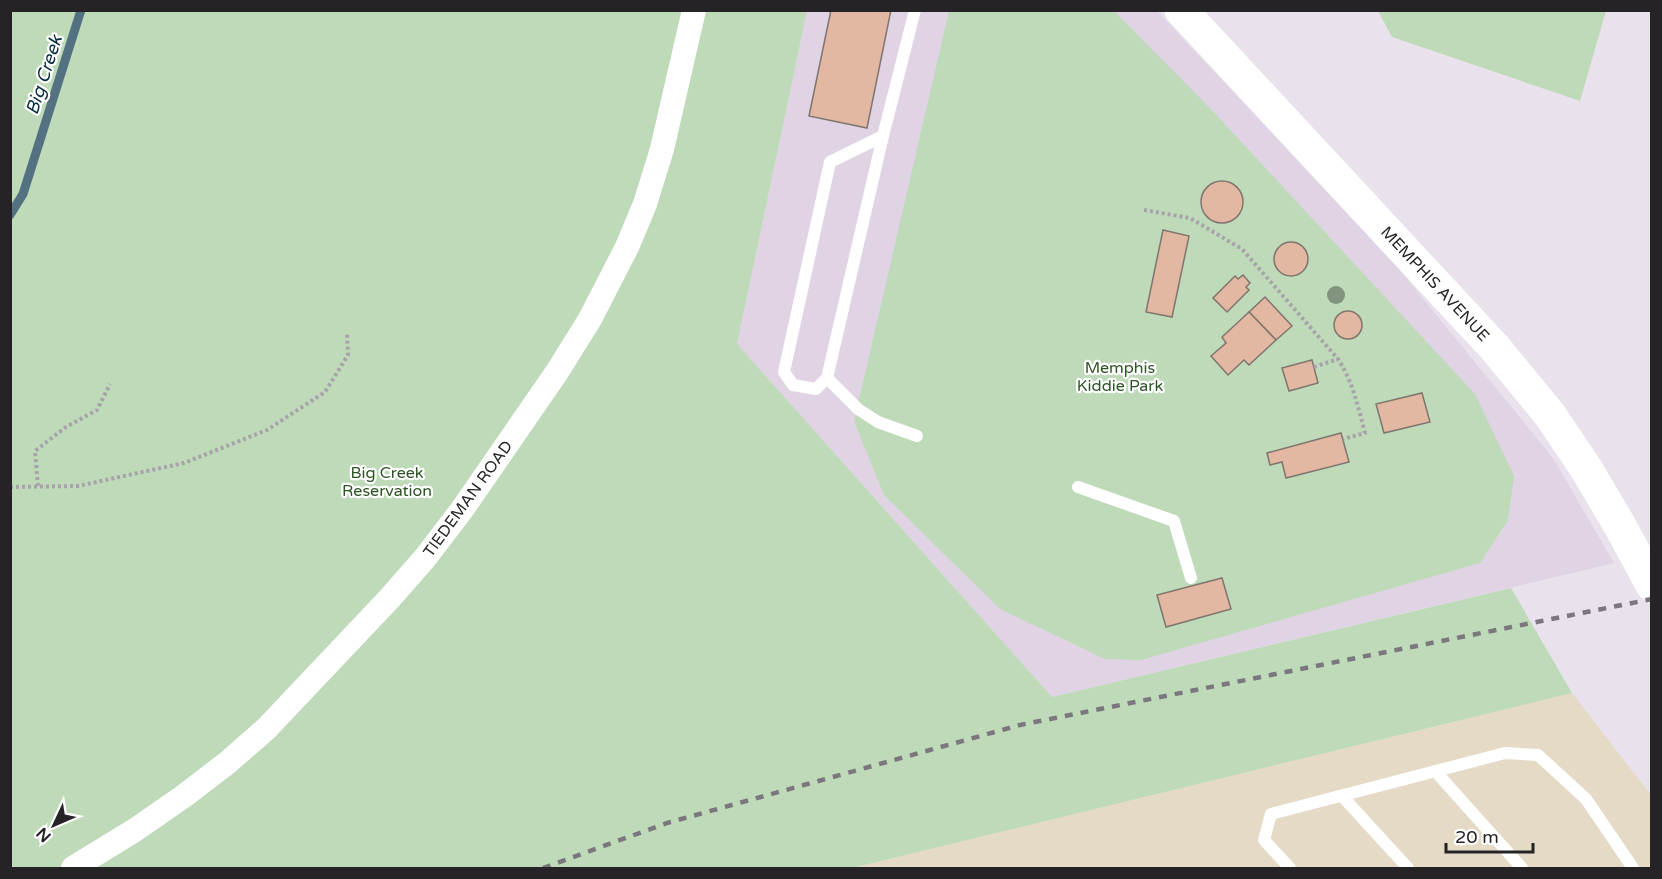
<svg xmlns="http://www.w3.org/2000/svg" width="1662" height="879" viewBox="0 0 1662 879" font-family="'Varela Round',sans-serif">
	<style>
		.built { fill: #dfd3e4 }
		.industrial { fill: #e4dac5 }
		.green { fill: #bedab8 }
		.lines { fill: none; stroke-linecap: round; stroke-linejoin: round }
		.stream { stroke: #547182; stroke-width: 9 }
		.building { fill: #e3b8a2; stroke: #80756f; stroke-width: 1.5 }
		.path { stroke: #a8a2aa; stroke-width: 4; stroke-dasharray: 3 3; stroke-linecap: butt }
		.service { stroke: #fff; stroke-width: 12 }
		.minor { stroke: #fff; stroke-width: 24 }
		.secondary { stroke: #fff; stroke-width: 33 }
		.rail { stroke: #7c777e; stroke-width: 4.5; stroke-dasharray: 8 8; stroke-linecap: butt }
		.tree { fill: #82947e }
		.labels { text-anchor: middle; dominant-baseline: central; stroke-width: 4.5; stroke-linejoin: round; paint-order: stroke }
		.street-label { font-size: 16px; fill: #262327; stroke: #fff }
		.park-label { font-size: 16px; fill: #2d5424; stroke: #fff }
		.water-label { font-size: 18px; font-style: italic; fill: #062d3f; stroke: #fff }
	</style>
	<rect width="100%" height="100%" fill="#e9e2ec"/>
	<!-- built -->
	<polygon class="built" points="807,11 1157,11 1399,269 1553,458 1614,563 1052,697 737,344"/>
	<!-- industrial -->
	<polygon class="industrial" points="1572,693 1651,795 1651,868 852,868"/>
	<!-- green -->
	<g class="green">
		<polygon points="10,11 807,11 737,344 1052,697 1511,588 1572,693 852,868 11,868"/>
		<polygon points="949,11 1114,11 1207,105 1475,394 1514,476 1508,520 1480,563 1141,660 1105,659 1000,609 884,495 854,421"/>
		<polygon points="1378,11 1606,11 1580,101 1392,37"/>
	</g>
	<g class="lines">
		<!-- stream -->
		<polyline class="stream" points="10,215 23,194 81,10"/>
	</g>
	<!-- building -->
	<g class="building">
		<polygon points="831,10 891,10 867,128 809,116"/>
		<circle cx="1222" cy="202" r="21"/>
		<polygon points="1163,230 1189,236 1172,317 1146,312"/>
		<circle cx="1291" cy="259" r="17"/>
		<polygon points="1243,275 1250,283 1246,287 1249,290 1227,312 1213,298 1235,276 1238,279"/>
		<polygon points="1265,297 1292,326 1276,340 1249,312"/>
		<circle cx="1348" cy="325" r="14"/>
		<polygon points="1249,312 1276,340 1249,365 1244,360 1228,375 1211,356 1226,343 1222,337"/>
		<polygon points="1312,360 1318,383 1289,391 1282,368"/>
		<polygon points="1422,393 1430,422 1384,433 1376,404"/>
		<polygon points="1341,433 1349,462 1286,478 1282,462 1270,465 1267,453"/>
		<polygon points="1222,578 1231,609 1166,627 1157,595"/>
	</g>
	<g class="lines">
		<!-- path -->
		<g class="path">
			<path d="M1144,210L1190,218L1242,249L1338,359C1353,382 1358,407 1365,433L1343,439"/>
			<polyline points="1314,367 1338,359"/>
			<polyline points="38,486 35,451 66,427 97,410 110,384"/>
			<polyline points="10,487 78,486 184,463 267,430 325,392 348,355 347,332"/>
		</g>
		<!-- service -->
		<g class="service">
			<polyline points="883,136 830,162 784,372 793,385 816,389 827,378 883,136 915,10"/>
			<polyline points="827,378 858,409 878,422 917,436"/>
			<polyline points="1078,487 1174,521 1191,578"/>
			<polyline points="1435,771 1522,868"/>
			<polyline points="1342,796 1408,868"/>
			<polyline points="1290,868 1264,840 1271,814 1505,753 1538,755 1586,799 1633,868"/>
		</g>
		<!-- minor -->
		<polyline class="minor" points="73,868 135,830 184,796 227,763 266,729 389,599 425,558 461,511 557,372 590,319 627,247 645,204 662,149 694,10"/>
		<!-- secondary -->
		<polyline class="secondary" points="1181,10 1495,348 1550,415 1587,470 1620,526 1652,585"/>
		<!-- rail -->
		<polyline class="rail" points="543,868 667,823 1020,725 1652,599"/>
	</g>
	<!-- trees -->
	<circle class="tree" cx="1336" cy="295" r="9"/>
	<g class="labels">
		<!-- street labels -->
		<g class="street-label">
			<text transform="translate(1435 284) rotate(47)">MEMPHIS AVENUE</text>
			<text transform="translate(468 499) rotate(-54)">TIEDEMAN ROAD</text>
		</g>
		<!-- park labels -->
		<g class="park-label">
			<text x="1120" y="368">Memphis<tspan x="1120" dy="18">Kiddie Park</tspan></text>
			<text x="387" y="473">Big Creek<tspan x="387" dy="18">Reservation</tspan></text>
		</g>
		<!-- water labels -->
		<g class="water-label">
			<text transform="translate(44 75) rotate(-72)">Big Creek</text>
		</g>
	</g>
	<!-- border -->
	<rect width="1662" height="879" fill="none" stroke="#262327" stroke-width="24"/>
	<!-- north arrow -->
	<g transform="translate(54 825) rotate(226)" stroke="#ffffff" stroke-width="4.5" paint-order="stroke">
	<path d="M0-4.5L10 22L0 15L-10 22Z" fill="#262327"/>
	<text y="-9" font-size="16" font-weight="bold" text-anchor="middle" fill="#262327">N</text>
	</g>
	<!-- scale -->
	<path d="M1446 843v9h87v-9" fill="none" stroke="#262327" stroke-width="3"/>
	<text x="1455" y="843" font-size="18" fill="#262327" stroke="#ffffff" stroke-width="4.5" paint-order="stroke">20 m</text>
</svg>
